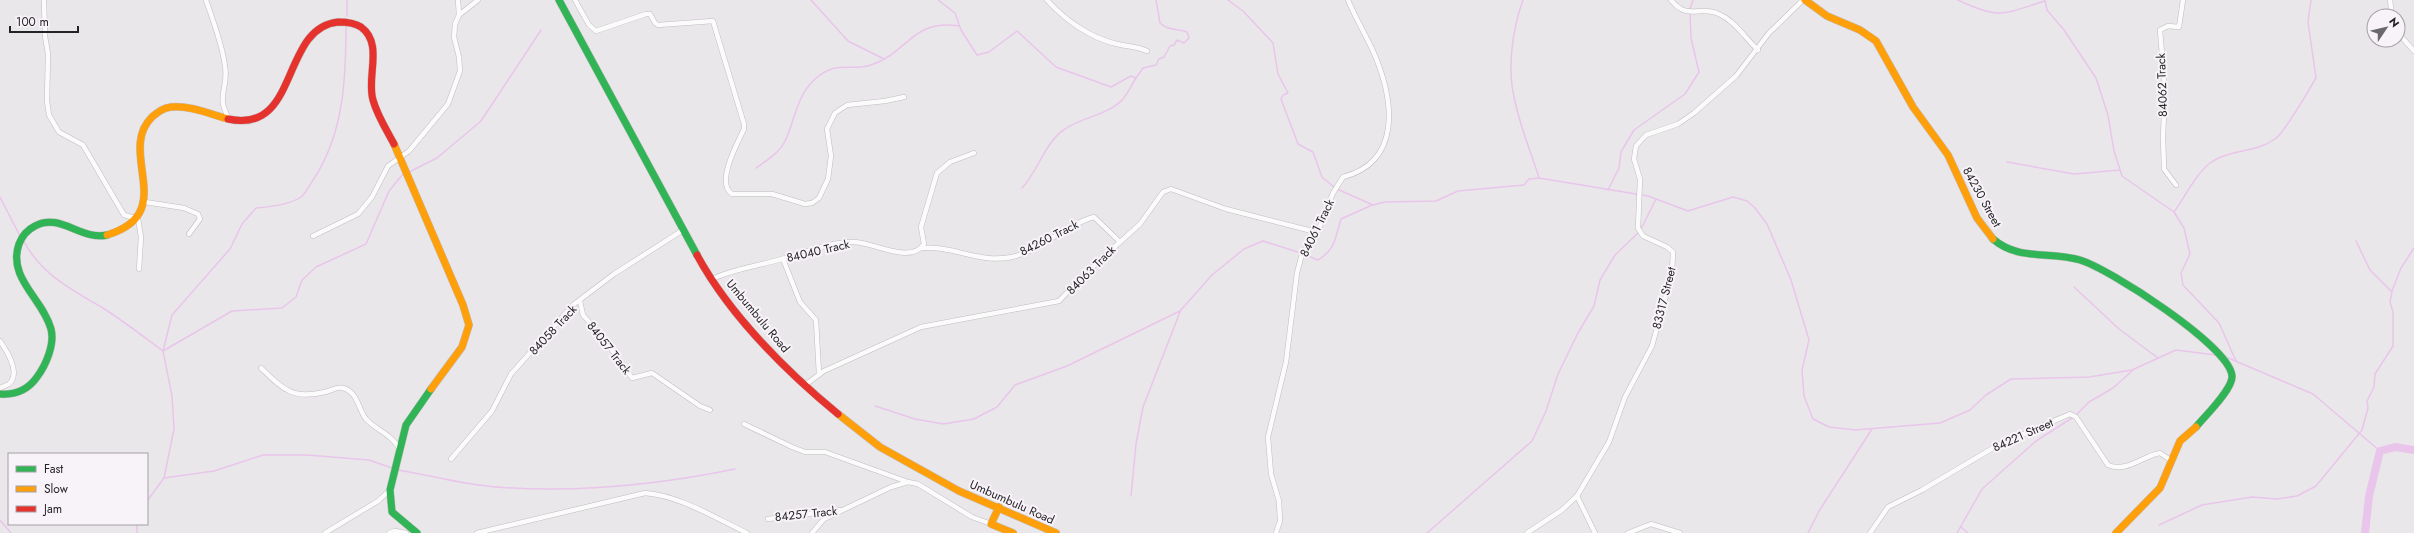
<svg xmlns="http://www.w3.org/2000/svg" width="2414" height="533" viewBox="0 0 2414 533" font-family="Jost,sans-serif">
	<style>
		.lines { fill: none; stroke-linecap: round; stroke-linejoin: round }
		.stream { stroke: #e9c5eb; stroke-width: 1.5 }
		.river { stroke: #e9c5eb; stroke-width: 8 }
		.street-casing { stroke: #bfbdbf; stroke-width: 5.5 }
		.fast-casing { stroke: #bfbdbf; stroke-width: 8 }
		.slow-casing { stroke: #bfbdbf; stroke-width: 8 }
		.jam-casing { stroke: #bfbdbf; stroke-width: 8 }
		.street { stroke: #fcfbfc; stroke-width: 4.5 }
		.fast { stroke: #30b455; stroke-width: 7 }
		.slow { stroke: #ff9f0a; stroke-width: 7 }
		.jam { stroke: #e5322d; stroke-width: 7 }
		.labels { text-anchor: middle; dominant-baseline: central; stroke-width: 4; stroke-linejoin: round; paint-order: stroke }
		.street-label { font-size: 12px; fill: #242325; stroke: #f8f3f9 }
	</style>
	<rect width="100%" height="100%" fill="#eae7ea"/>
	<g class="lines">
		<!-- stream -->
		<g class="stream">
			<polyline points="811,0 848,41 884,59"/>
			<path d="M938,0L955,13L961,30L977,55L989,52L1017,31L1056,67L1111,87L1131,76L1136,78L1143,68L1156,65L1159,59L1164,57L1170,46L1174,45L1177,40L1184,43L1189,38L1187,32C1177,28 1168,31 1160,23L1156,0"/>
			<polyline points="1228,0 1243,11 1273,43 1278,74 1288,93 1283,95 1281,99 1298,144 1313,152 1322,177 1334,187"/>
			<path d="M1523,0C1513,28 1507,66 1514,97C1519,124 1531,152 1539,178"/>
			<path d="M1958,0C2000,20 2003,14 2045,1"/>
			<polyline points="2045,0 2047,10 2064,30 2096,78 2108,115 2114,151 2122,176 2174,212 2184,228 2190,254 2181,273 2183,285 2219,323 2236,361"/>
			<polyline points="1690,9 1693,0"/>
			<polyline points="347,16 347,0"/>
			<polyline points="2007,162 2074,174 2120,170"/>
			<path d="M756,168C767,160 780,153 786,139C795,119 797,96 814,80C837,59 850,72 871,65C909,52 912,19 959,26"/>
			<polyline points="409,172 437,158 481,121 541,30"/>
			<path d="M1022,188C1038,171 1045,142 1065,129C1082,117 1109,115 1123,99C1128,93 1132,84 1136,78"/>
			<polyline points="1337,189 1373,205 1385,202 1436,201 1458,191 1524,185 1529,179 1539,178 1648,196 1688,211 1733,197 1747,201 1755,208 1767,224 1791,280 1809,340 1802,370 1804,396 1813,419 1829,427 1855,430 1940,423 1970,410 1986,395 2011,379 2089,377 2132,370 2176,350 2216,355"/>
			<polyline points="1608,190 1619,168 1621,152 1634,130 1685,94 1699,72 1691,38 1690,13"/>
			<polyline points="0,197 20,236"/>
			<path d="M2174,212C2185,197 2195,175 2210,163C2229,149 2256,153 2275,139C2286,131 2308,91 2316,78L2308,22L2311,0"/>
			<path d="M23,240C42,276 73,290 106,310C126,323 144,337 163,351L232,311L282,308L296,297L302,280L316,267L366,244L389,191L403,174"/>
			<path d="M1303,254L1318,260C1336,249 1335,238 1341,219L1372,205"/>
			<polyline points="2074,287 2119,329 2158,358"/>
			<polyline points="2392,291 2401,268 2414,248"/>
			<polyline points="2226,357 2313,394 2380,451"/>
			<polyline points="875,406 915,419 943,424 974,419 997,407 1015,385 1067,366 1180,311 1212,275 1244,249 1263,241 1301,253"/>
			<path d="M398,470C430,475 464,485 496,487C576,493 657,485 735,469"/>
			<polyline points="164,478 214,471 263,455 307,455 369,460 392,468"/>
			<polyline points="1131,496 1136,444 1143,407 1180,312"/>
			<path d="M147,501L164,478L174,429L172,396L163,351L172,315L230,249L242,224L256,208C270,207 289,205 301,197C305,194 310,185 313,180C344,134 346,78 346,25"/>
			<polyline points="0,520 11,533"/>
			<polyline points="137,524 137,533"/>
			<polyline points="2159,525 2202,505 2252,497 2277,499 2297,496 2316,486 2362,430 2368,408 2367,401 2374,387 2375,374 2393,346 2393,312 2390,302 2392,292 2370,270 2356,241"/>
			<polyline points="1961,527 1968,533"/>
			<polyline points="1427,533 1532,441 1546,411 1558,374 1578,333 1594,306 1600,280 1615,255 1640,231 1656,199"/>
			<polyline points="1808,533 1819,511 1872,429"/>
			<polyline points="1957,533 1982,489 2036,441 2075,416 2089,402 2113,388 2132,371"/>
		</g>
		<!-- river -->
		<polyline class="river" points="2365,533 2369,496 2380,451 2395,447 2414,450"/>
		<!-- street casing -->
		<g class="street-casing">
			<g id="street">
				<polyline points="44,0 45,36 48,54 47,101 49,115 59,132 83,145 124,215 138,219 141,237 139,269"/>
				<path d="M206,0C213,21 222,43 225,66C229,90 215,94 229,119"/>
				<polyline points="458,0 459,15"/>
				<path d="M575,0L589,25L596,31L646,14H650L655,23L658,25L713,21L744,124V129C738,142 715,183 732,194H772L805,204L812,203L819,198L828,179L831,156L827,129L835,113L847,105L885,101L904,97"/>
				<path d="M1047,0C1065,20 1090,38 1117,44C1129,47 1137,46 1147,51"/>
				<path d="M1671,0C1688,21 1699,5 1719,14C1735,21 1745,38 1758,50"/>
				<polyline points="2390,0 2392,16"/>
				<polyline points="2398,33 2414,51"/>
				<polyline points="2176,185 2164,169 2163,137 2165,91 2160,30 2168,26 2179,27 2183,0"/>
				<polyline points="145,202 184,208 198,214 200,219 189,234"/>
				<polyline points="313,236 358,214 372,197 388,166 409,151 448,104 460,71 459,57 454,37 455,24 459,15 478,0"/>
				<path d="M921,248C952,245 980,264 1012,257C1042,250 1065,225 1094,217L1120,242"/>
				<polyline points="783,259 800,302 816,320 819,374"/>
				<path d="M712,279C736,268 760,266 785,258C806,252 830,242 853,242C874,242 910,265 924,244L921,227L937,173L950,162L974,153"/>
				<polyline points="580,301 583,315 604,339 632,378 652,373 700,406 710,410"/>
				<path d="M0,341C7,351 21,373 9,384L0,388"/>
				<path d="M261,368C283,389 292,400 325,392C331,391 337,386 343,388C358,392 358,409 366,419C377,431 389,432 400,449"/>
				<polyline points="805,385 824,371 921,327 1059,301 1089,270 1140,224 1163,192 1171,189 1226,209 1316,232"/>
				<polyline points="744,424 792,447 805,452 825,452 908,482"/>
				<polyline points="451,459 492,411 511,374 573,305 614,274 683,230"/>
				<polyline points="1577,496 1595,533"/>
				<polyline points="768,519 840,510"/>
				<polyline points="325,533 378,501 390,490"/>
				<polyline points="389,533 395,531 406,533"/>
				<path d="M477,533L645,493C681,496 715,518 747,533"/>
				<polyline points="812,533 824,519 891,487 908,482 918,484 972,517 991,524"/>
				<path d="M1276,533L1280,521L1279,501L1271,474L1268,437L1286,362L1297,273L1302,254L1320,226L1333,193L1343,177C1401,162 1394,103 1376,58C1368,38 1356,20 1348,0"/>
				<polyline points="1527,533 1562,510 1577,496 1609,442 1625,397 1652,346 1672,273 1673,252 1667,247 1643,236 1638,228 1640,179 1634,159 1636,146 1646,135 1678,124 1694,113 1736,76 1769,33 1803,0"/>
				<polyline points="1628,533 1651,524 1680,533"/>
				<path d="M1870,533L1888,507L1922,490L1998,445L2070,414L2076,417L2108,465C2127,473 2142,456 2160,453L2172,461"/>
			</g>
		</g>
		<!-- fast casing -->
		<g class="fast-casing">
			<g id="fast">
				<polyline points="559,0 697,255"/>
				<path d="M1993,239C2018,261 2050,251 2080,260C2108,268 2230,346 2232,376C2233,389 2205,416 2196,427"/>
				<path d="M0,394C15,395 28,390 37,377C46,365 55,344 51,329C43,299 7,278 19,244C22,236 27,230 35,226C59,212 82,241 107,235"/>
				<polyline points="417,533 392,512 390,490 406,425 431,389"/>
			</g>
		</g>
		<!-- slow casing -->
		<g class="slow-casing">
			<g id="slow">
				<polyline points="1805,0 1827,16 1860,30 1876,41 1913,107 1948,155 1977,218 1993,239"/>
				<polyline points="394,144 463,305 469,325 462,347 431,389"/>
				<path d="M107,235C180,213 116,152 152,117C158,112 163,108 171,107C189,105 210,114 228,119"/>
				<polyline points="838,414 880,447 959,491 1056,533"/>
				<polyline points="999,507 991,524 1013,533"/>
				<polyline points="2116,533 2160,488 2180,441 2196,427"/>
			</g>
		</g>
		<!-- jam casing -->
		<g class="jam-casing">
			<g id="jam">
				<path d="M228,119C300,135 280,28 338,22C346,22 355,23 361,27C384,44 366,77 373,100C377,115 386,129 394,144"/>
				<path d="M697,255C729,314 786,371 838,414"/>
			</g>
		</g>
		<!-- street -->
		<use href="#street" class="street"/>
		<!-- fast -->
		<use href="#fast" class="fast"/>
		<!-- slow -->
		<use href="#slow" class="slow"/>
		<!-- jam -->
		<use href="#jam" class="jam"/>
	</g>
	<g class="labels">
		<!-- street labels -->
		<g class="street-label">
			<text transform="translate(2162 85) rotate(-92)">84062 Track</text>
			<text transform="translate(1982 197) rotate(61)">84230 Street</text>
			<text transform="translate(1317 228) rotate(-64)">84061 Track</text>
			<text transform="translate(1049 238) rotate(-27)">84260 Track</text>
			<text transform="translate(818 251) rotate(-13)">84040 Track</text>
			<text transform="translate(1091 270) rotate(-45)">84063 Track</text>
			<text transform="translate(1664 298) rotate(-76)">83317 Street</text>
			<text transform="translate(758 316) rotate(50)">Umbumbulu Road</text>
			<text transform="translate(553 330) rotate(-47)">84058 Track</text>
			<text transform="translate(609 348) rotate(52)">84057 Track</text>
			<text transform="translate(2023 435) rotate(-24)">84221 Street</text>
			<text transform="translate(1012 502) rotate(24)">Umbumbulu Road</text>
			<text transform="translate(806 514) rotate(-6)">84257 Track</text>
		</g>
	</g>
	<!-- legend -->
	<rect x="8" y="453" width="140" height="72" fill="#f8f3f9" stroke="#a3a0a4"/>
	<rect x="16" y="466" width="20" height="6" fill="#30b455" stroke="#a3a0a4"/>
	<text x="44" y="473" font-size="12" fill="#242325">Fast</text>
	<rect x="16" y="486" width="20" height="6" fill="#ff9f0a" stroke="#a3a0a4"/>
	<text x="44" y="493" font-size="12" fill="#242325">Slow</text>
	<rect x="16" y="506" width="20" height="6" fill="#e5322d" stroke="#a3a0a4"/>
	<text x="44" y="513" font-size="12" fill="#242325">Jam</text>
	<!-- north arrow -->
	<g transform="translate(2386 28) rotate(55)"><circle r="19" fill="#f8f3f9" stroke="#a3a0a4"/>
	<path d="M0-3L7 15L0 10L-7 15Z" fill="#69686a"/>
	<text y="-6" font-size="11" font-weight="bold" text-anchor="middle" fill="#242325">N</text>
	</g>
	<!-- scale -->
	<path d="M10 26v6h68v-6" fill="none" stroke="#242325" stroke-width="2"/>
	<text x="16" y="26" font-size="12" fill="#242325" stroke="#f8f3f9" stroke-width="3" paint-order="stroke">100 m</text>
</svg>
